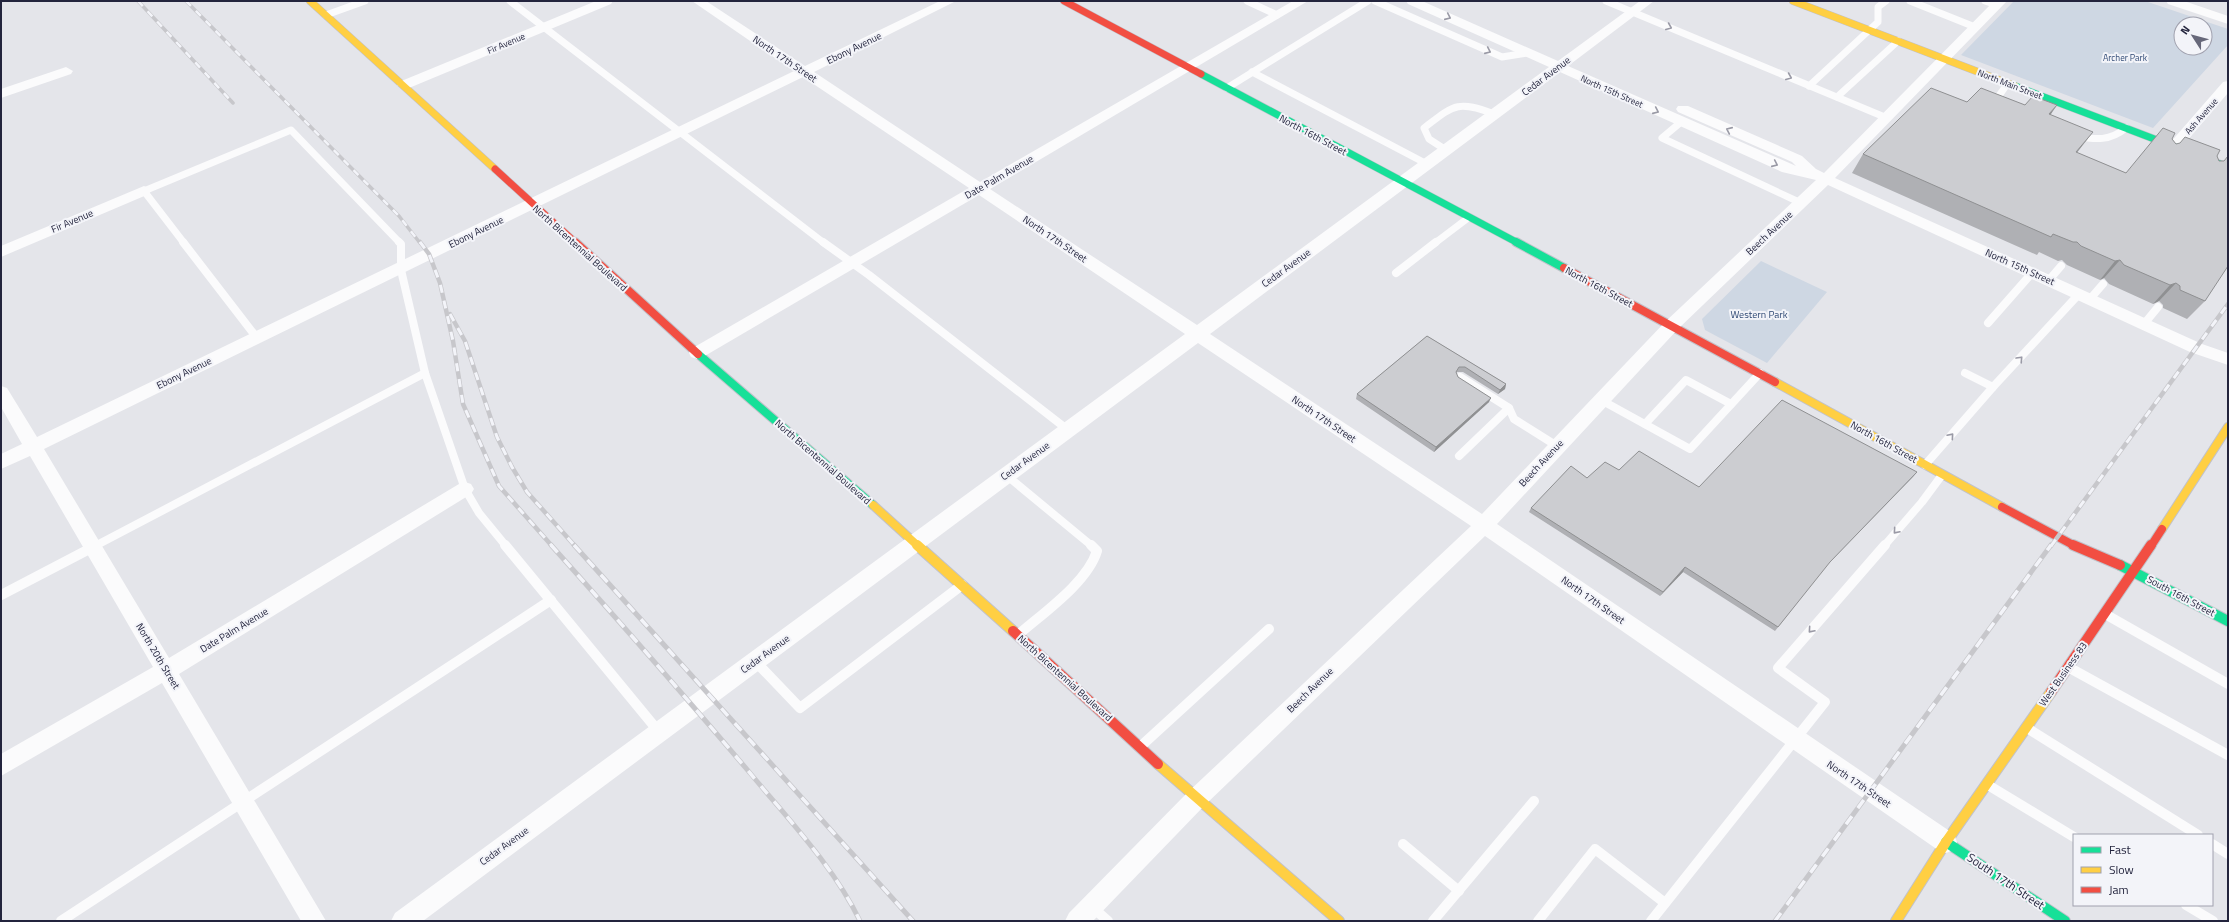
<svg xmlns="http://www.w3.org/2000/svg" width="2229" height="922" viewBox="0 0 2229 922" font-family="'Titillium Web',sans-serif">
	<style>
		.green { fill: #ced7e3; fill-rule: evenodd }
		.lines { fill: none; stroke-linecap: round; stroke-linejoin: round }
		.fast-far2-casing { stroke: #c1c2ca; stroke-width: 8 }
		.fast-far1-casing { stroke: #c1c2ca; stroke-width: 10 }
		.fast-casing { stroke: #c1c2ca; stroke-width: 12 }
		.slow-far2-casing { stroke: #c1c2ca; stroke-width: 8 }
		.slow-far1-casing { stroke: #c1c2ca; stroke-width: 10 }
		.slow-casing { stroke: #c1c2ca; stroke-width: 12 }
		.jam-far2-casing { stroke: #c1c2ca; stroke-width: 8 }
		.jam-far1-casing { stroke: #c1c2ca; stroke-width: 10 }
		.jam-casing { stroke: #c1c2ca; stroke-width: 12 }
		.lane-far2 { stroke: #fbfbfc; stroke-width: 7 }
		.lane-far1 { stroke: #fbfbfc; stroke-width: 8 }
		.lane { stroke: #fbfbfc; stroke-width: 10 }
		.street { fill: #fbfbfc; fill-rule: evenodd }
		.fast-far2 { stroke: #16e098; stroke-width: 7 }
		.fast-far1 { stroke: #16e098; stroke-width: 8 }
		.fast { stroke: #16e098; stroke-width: 10 }
		.slow-far2 { stroke: #ffcf43; stroke-width: 7 }
		.slow-far1 { stroke: #ffcf43; stroke-width: 8 }
		.slow { stroke: #ffcf43; stroke-width: 10 }
		.jam-far2 { stroke: #f24e42; stroke-width: 7 }
		.jam-far1 { stroke: #f24e42; stroke-width: 8 }
		.jam { stroke: #f24e42; stroke-width: 10 }
		.rail-far2-casing { stroke: #c7c7cb; stroke-width: 3.5 }
		.rail-far1-casing { stroke: #c7c7cb; stroke-width: 4.5 }
		.rail-casing { stroke: #c7c7cb; stroke-width: 5 }
		.rail-far2 { stroke: #f3f4f9; stroke-width: 2.5; stroke-dasharray: 7; stroke-linecap: butt }
		.rail-far1 { stroke: #f3f4f9; stroke-width: 3; stroke-dasharray: 8; stroke-linecap: butt }
		.rail { stroke: #f3f4f9; stroke-width: 3.5; stroke-dasharray: 10; stroke-linecap: butt }
		.wall { fill: #afb0b4 }
		.shaded-wall { fill: #8f9092 }
		.building { fill: #cccdd1; stroke: #8f9092 }
		.oneway { stroke: #9a9aa6 }
		.labels { text-anchor: middle; dominant-baseline: central; stroke-width: 4; stroke-linejoin: round; paint-order: stroke }
		.far-street-label { font-size: 9px; fill: #23243d; stroke: #f3f4f9 }
		.far-park-label { font-size: 9px; fill: #2e4873; stroke: #f3f4f9 }
		.street-label { font-size: 10px; fill: #23243d; stroke: #f3f4f9 }
		.park-label { font-size: 10px; fill: #2e4873; stroke: #f3f4f9 }
		.near-street-label { font-size: 12px; fill: #23243d; stroke: #f3f4f9 }
	</style>
	<rect width="100%" height="100%" fill="#e4e5ea"/>
	<!-- green -->
	<g class="green">
		<path d="M2014,1H2145L2228,29V45L2153,128L1961,55ZM2181,24H2205V48H2181Z"/>
		<polygon points="1761,261 1827,292 1767,363 1705,330 1702,319"/>
	</g>
	<g class="lines">
		<!-- fast-far2 casing -->
		<g class="fast-far2-casing">
			<g id="fast-far2">
				<polyline points="1201,74 1518,243"/>
				<polyline points="2015,86 2228,167"/>
			</g>
		</g>
		<!-- fast-far1 casing -->
		<g class="fast-far1-casing">
			<g id="fast-far1">
				<polyline points="1516,242 1564,268"/>
				<polyline points="698,354 873,505"/>
			</g>
		</g>
		<!-- fast casing -->
		<g class="fast-casing">
			<g id="fast">
				<polyline points="2120,565 2228,621"/>
				<polyline points="1946,842 2065,921"/>
			</g>
		</g>
		<!-- slow-far2 casing -->
		<g class="slow-far2-casing">
			<g id="slow-far2">
				<polyline points="310,1 495,169"/>
				<polyline points="1793,1 2015,86"/>
			</g>
		</g>
		<!-- slow-far1 casing -->
		<g class="slow-far1-casing">
			<g id="slow-far1">
				<polyline points="1775,382 2002,507"/>
				<polyline points="873,505 918,546"/>
				<polyline points="2162,529 2228,427"/>
			</g>
		</g>
		<!-- slow casing -->
		<g class="slow-casing">
			<g id="slow">
				<polyline points="917,545 1013,631"/>
				<polyline points="1158,764 1339,921"/>
				<polyline points="1896,921 1946,842 2051,692"/>
			</g>
		</g>
		<!-- jam-far2 casing -->
		<g class="jam-far2-casing">
			<g id="jam-far2">
				<polyline points="1064,1 1201,74"/>
				<polyline points="495,169 576,243"/>
			</g>
		</g>
		<!-- jam-far1 casing -->
		<g class="jam-far1-casing">
			<g id="jam-far1">
				<polyline points="575,242 698,354"/>
				<polyline points="1564,268 1775,382"/>
				<polyline points="2002,507 2075,546"/>
				<polyline points="2151,546 2162,529"/>
			</g>
		</g>
		<!-- jam casing -->
		<g class="jam-casing">
			<g id="jam">
				<polyline points="2073,545 2120,565"/>
				<polyline points="1013,631 1158,764"/>
				<polyline points="2051,692 2151,545"/>
			</g>
		</g>
		<!-- lane-far2 -->
		<g class="lane-far2">
			<polyline points="510,1 824,243"/>
			<polyline points="1247,1 1277,15"/>
			<polyline points="1375,1 1502,57 1527,53"/>
			<polyline points="1606,1 1887,118"/>
			<polyline points="1910,1 1975,27"/>
			<polyline points="1985,1 1997,5"/>
			<polyline points="326,15 365,1"/>
			<polyline points="1252,72 1427,164"/>
			<polyline points="1809,86 1878,22 1878,7 1886,1"/>
			<polyline points="1227,88 1368,1"/>
			<polyline points="1837,97 1898,41"/>
			<polyline points="1997,105 1998,97 2008,83"/>
			<polyline points="1681,122 1662,138 1801,203"/>
			<path d="M2076,136C2096,140 2110,141 2126,128"/>
			<path d="M1446,150L1429,139L1424,128C1454,105 1457,100 1494,114"/>
			<polyline points="184,243 144,191 291,130 400,243"/>
			<polyline points="1435,243 1468,218"/>
		</g>
		<!-- lane-far1 -->
		<g class="lane-far1">
			<polyline points="183,242 257,338"/>
			<polyline points="399,242 401,244 401,270 425,373 465,489 479,513 506,546"/>
			<polyline points="823,242 869,275 1068,430"/>
			<polyline points="1396,273 1436,242"/>
			<polyline points="2049,280 2061,266"/>
			<polyline points="2090,299 2103,284"/>
			<polyline points="1988,323 2032,273"/>
			<polyline points="2144,324 2158,307"/>
			<polyline points="1965,373 1993,387"/>
			<polyline points="1460,377 1509,408 1514,419 1557,446"/>
			<polyline points="1601,400 1690,449 1760,373"/>
			<polyline points="1645,424 1686,380 1731,404"/>
			<polyline points="1459,456 1509,408"/>
			<polyline points="1925,465 1993,387 2079,294"/>
			<polyline points="1006,475 1092,546"/>
			<polyline points="95,546 425,373"/>
			<polyline points="1884,546 1922,502 1942,475"/>
		</g>
		<!-- lane -->
		<g class="lane">
			<polyline points="505,545 659,732"/>
			<polyline points="1,595 97,545"/>
			<polyline points="2105,614 2228,684"/>
			<path d="M1018,635C1043,613 1087,583 1097,551L1091,545"/>
			<polyline points="755,661 800,708 962,585"/>
			<polyline points="2068,667 2228,755"/>
			<polyline points="2027,728 2198,835"/>
			<polyline points="1141,746 1269,629"/>
			<polyline points="1988,785 2074,837"/>
			<polyline points="1403,844 1459,891"/>
			<polyline points="2212,844 2228,854"/>
			<polyline points="2186,905 2213,921"/>
			<polyline points="1091,906 1108,921"/>
			<polyline points="61,921 551,600"/>
			<polyline points="1433,921 1534,801"/>
			<polyline points="1538,921 1595,849 1665,903"/>
			<polyline points="1651,921 1825,702 1778,668 1885,545"/>
		</g>
		<!-- street -->
		<g class="street">
			<polygon points="596,1 613,1 611,4 409,88 404,89 397,85 399,82"/>
			<path d="M692,1H706L805,66L940,1H956L814,72L980,182L1293,1H1308L990,189L1197,325L1549,67L1408,4L1406,1H1422L1558,61L1640,1H1654L1568,66L1796,166L1792,162L1678,112L1676,109L1678,106H1688L1802,156L1816,169L1824,173L1994,1H2007L1835,178L2202,344L2228,353V365L2190,352L1828,185L1678,329L1497,524L1954,834L1957,842L1954,850L1946,853L1938,850L1485,536L1204,806L1093,921H1065L1069,913L1188,792L1471,526L1198,343L423,921H391L395,913L1185,334L979,195L703,357L697,359L691,357L689,353L691,349L969,188L803,77L44,449L169,658L459,484L465,482L471,484L474,489L471,494L179,674L326,921H301L162,683L1,776V754L153,667L30,456L1,469V454L22,444L1,407V386L7,388L37,437L794,71ZM1560,72L1782,172L1816,180L1666,321L1482,514L1210,334Z"/>
			<polygon points="2166,1 2184,1 2228,16 2228,24 2168,4"/>
			<polygon points="66,67 73,71 71,74 1,98 1,89"/>
			<polygon points="2228,81 2228,93 2179,150 2169,150 2167,147 2169,144 2223,82"/>
			<polygon points="144,186 149,188 151,191 149,194 1,257 1,246"/>
		</g>
		<!-- fast-far2 -->
		<use href="#fast-far2" class="fast-far2"/>
		<!-- fast-far1 -->
		<use href="#fast-far1" class="fast-far1"/>
		<!-- fast -->
		<use href="#fast" class="fast"/>
		<!-- slow-far2 -->
		<use href="#slow-far2" class="slow-far2"/>
		<!-- slow-far1 -->
		<use href="#slow-far1" class="slow-far1"/>
		<!-- slow -->
		<use href="#slow" class="slow"/>
		<!-- jam-far2 -->
		<use href="#jam-far2" class="jam-far2"/>
		<!-- jam-far1 -->
		<use href="#jam-far1" class="jam-far1"/>
		<!-- jam -->
		<use href="#jam" class="jam"/>
		<!-- rail-far2 casing -->
		<g class="rail-far2-casing">
			<g id="rail-far2">
				<polyline points="138,1 233,103"/>
				<polyline points="186,1 399,216 420,243"/>
			</g>
		</g>
		<!-- rail-far1 casing -->
		<g class="rail-far1-casing">
			<g id="rail-far1">
				<polyline points="420,242 429,254 440,283 453,341 463,404 499,486 552,546"/>
				<polyline points="450,314 465,341 497,437 512,467 527,492 575,546"/>
				<polyline points="2051,546 2228,304"/>
			</g>
		</g>
		<!-- rail casing -->
		<g class="rail-casing">
			<g id="rail">
				<path d="M551,545C618,620 685,696 750,773C788,819 834,867 860,921"/>
				<polyline points="574,545 913,921"/>
				<polyline points="1775,921 2051,545"/>
			</g>
		</g>
		<!-- rail-far2 -->
		<use href="#rail-far2" class="rail-far2"/>
		<!-- rail-far1 -->
		<use href="#rail-far1" class="rail-far1"/>
		<!-- rail -->
		<use href="#rail" class="rail"/>
	</g>
	<!-- wall -->
	<g class="wall">
		<polygon points="1967,102 2050,115 2077,153 2126,173 2172,139 2176,144 2217,156 2219,161 2224,161 2228,156 2205,301 2187,319 2163,308 2163,305 2159,301 2153,304 2109,284 2104,278 2100,280 2067,265 2062,260 2058,261 2039,252 2037,255 1852,173 1863,154"/>
		<polygon points="1427,336 1506,384 1505,389 1498,394 1463,372 1457,372 1456,373 1458,377 1489,402 1434,452 1356,399 1357,394"/>
		<polygon points="1917,472 1913,477 1826,566 1775,631 1683,572 1660,596 1529,512 1531,508 1587,478 1699,487"/>
	</g>
	<!-- shaded-wall -->
	<g class="shaded-wall">
		<polygon points="2057,105 2045,123 2049,114"/>
		<polygon points="2093,132 2079,150 2062,171 2076,152"/>
		<polygon points="2120,260 2104,278 2100,280 2115,261"/>
		<polygon points="2176,283 2159,301 2153,304 2170,285"/>
		<polygon points="1506,384 1505,389 1498,394 1500,390"/>
		<polygon points="1491,398 1489,402 1434,452 1436,447"/>
		<polygon points="1685,567 1683,572 1660,596 1663,592"/>
	</g>
	<!-- building -->
	<g class="building">
		<polygon points="1931,88 1967,102 1981,88 2025,105 2033,96 2057,105 2049,114 2093,132 2076,152 2126,173 2163,128 2175,133 2172,139 2176,144 2180,143 2185,137 2220,150 2217,156 2219,161 2224,161 2228,156 2228,266 2205,301 2180,290 2180,286 2176,283 2170,285 2124,265 2120,260 2115,261 2081,246 2077,242 2073,242 2053,234 2051,237 1863,154"/>
		<polygon points="1427,336 1506,384 1500,390 1465,367 1459,367 1456,372 1458,377 1491,398 1436,447 1357,394"/>
		<polygon points="1782,400 1917,472 1830,562 1778,627 1685,567 1663,592 1531,508 1571,466 1587,478 1605,462 1619,470 1639,451 1699,487"/>
	</g>
	<!-- one-way arrows -->
	<defs><path id="oneway-chevron" d="M-2-3.5L2.5 0L-2 3.5" fill="none" stroke-width="1.6" stroke-linecap="round" stroke-linejoin="round"/></defs>
	<g class="oneway">
		<use href="#oneway-chevron" transform="translate(1448 17) rotate(24)"/>
		<use href="#oneway-chevron" transform="translate(1669 27) rotate(23)"/>
		<use href="#oneway-chevron" transform="translate(1488 51) rotate(24)"/>
		<use href="#oneway-chevron" transform="translate(1789 77) rotate(23)"/>
		<use href="#oneway-chevron" transform="translate(1656 111) rotate(24)"/>
		<use href="#oneway-chevron" transform="translate(1729 130) rotate(-156)"/>
		<use href="#oneway-chevron" transform="translate(1775 164) rotate(24)"/>
		<use href="#oneway-chevron" transform="translate(2020 359) rotate(-47)"/>
		<use href="#oneway-chevron" transform="translate(1951 436) rotate(-49)"/>
		<use href="#oneway-chevron" transform="translate(1896 531) rotate(131)"/>
		<use href="#oneway-chevron" transform="translate(1811 630) rotate(131)"/>
	</g>
	<g class="labels">
		<!-- far-street labels -->
		<g class="far-street-label">
			<text transform="translate(506 43) rotate(-23)">Fir Avenue</text>
			<text transform="translate(2010 84) rotate(21)">North Main Street</text>
			<text transform="translate(1612 91) rotate(24)">North 15th Street</text>
			<text transform="translate(2201 116) rotate(-49)">Ash Avenue</text>
		</g>
		<!-- far-park labels -->
		<g class="far-park-label">
			<text x="2125" y="57">Archer Park</text>
		</g>
		<!-- street labels -->
		<g class="street-label">
			<text transform="translate(854 48) rotate(-26)">Ebony Avenue</text>
			<text transform="translate(785 59) rotate(34)">North 17th Street</text>
			<text transform="translate(1546 76) rotate(-37)">Cedar Avenue</text>
			<text transform="translate(1313 135) rotate(28)">North 16th Street</text>
			<text transform="translate(999 177) rotate(-30)">Date Palm Avenue</text>
			<text transform="translate(72 221) rotate(-23)">Fir Avenue</text>
			<text transform="translate(476 232) rotate(-26)">Ebony Avenue</text>
			<text transform="translate(1769 233) rotate(-43)">Beech Avenue</text>
			<text transform="translate(1055 239) rotate(34)">North 17th Street</text>
			<text transform="translate(580 248) rotate(42)">North Bicentennial Boulevard</text>
			<text transform="translate(2020 267) rotate(24)">North 15th Street</text>
			<text transform="translate(1286 268) rotate(-36)">Cedar Avenue</text>
			<text transform="translate(1599 287) rotate(28)">North 16th Street</text>
			<text transform="translate(184 373) rotate(-26)">Ebony Avenue</text>
			<text transform="translate(1324 419) rotate(34)">North 17th Street</text>
			<text transform="translate(1884 442) rotate(29)">North 16th Street</text>
			<text transform="translate(1025 461) rotate(-36)">Cedar Avenue</text>
			<text transform="translate(823 462) rotate(41)">North Bicentennial Boulevard</text>
			<text transform="translate(1541 463) rotate(-47)">Beech Avenue</text>
			<text transform="translate(2181 596) rotate(28)">South 16th Street</text>
			<text transform="translate(1593 600) rotate(35)">North 17th Street</text>
			<text transform="translate(234 630) rotate(-31)">Date Palm Avenue</text>
			<text transform="translate(765 654) rotate(-36)">Cedar Avenue</text>
			<text transform="translate(158 656) rotate(59)">North 20th Street</text>
			<text transform="translate(2063 674) rotate(-55)">West Business 83</text>
			<text transform="translate(1065 678) rotate(42)">North Bicentennial Boulevard</text>
			<text transform="translate(1310 690) rotate(-44)">Beech Avenue</text>
			<text transform="translate(1859 784) rotate(34)">North 17th Street</text>
			<text transform="translate(504 846) rotate(-36)">Cedar Avenue</text>
		</g>
		<!-- park labels -->
		<g class="park-label">
			<text x="1759" y="314">Western Park</text>
		</g>
		<!-- near-street labels -->
		<g class="near-street-label">
			<text transform="translate(2006 881) rotate(34)">South 17th Street</text>
		</g>
	</g>
	<!-- border -->
	<rect width="2229" height="922" fill="none" stroke="#23243d" stroke-width="4"/>
	<!-- legend -->
	<rect x="2073" y="834" width="140" height="72" fill="#f3f4f9" stroke="#a0a1ae"/>
	<rect x="2081" y="847" width="20" height="6" fill="#16e098" stroke="#a0a1ae"/>
	<text x="2109" y="854" font-size="12" fill="#23243d">Fast</text>
	<rect x="2081" y="867" width="20" height="6" fill="#ffcf43" stroke="#a0a1ae"/>
	<text x="2109" y="874" font-size="12" fill="#23243d">Slow</text>
	<rect x="2081" y="887" width="20" height="6" fill="#f24e42" stroke="#a0a1ae"/>
	<text x="2109" y="894" font-size="12" fill="#23243d">Jam</text>
	<!-- north arrow -->
	<g transform="translate(2193 36) rotate(306)"><circle r="19" fill="#f3f4f9" stroke="#a0a1ae"/>
	<path d="M0-3L7 15L0 10L-7 15Z" fill="#67687a"/>
	<text y="-6" font-size="11" font-weight="bold" text-anchor="middle" fill="#23243d">N</text>
	</g>
</svg>
